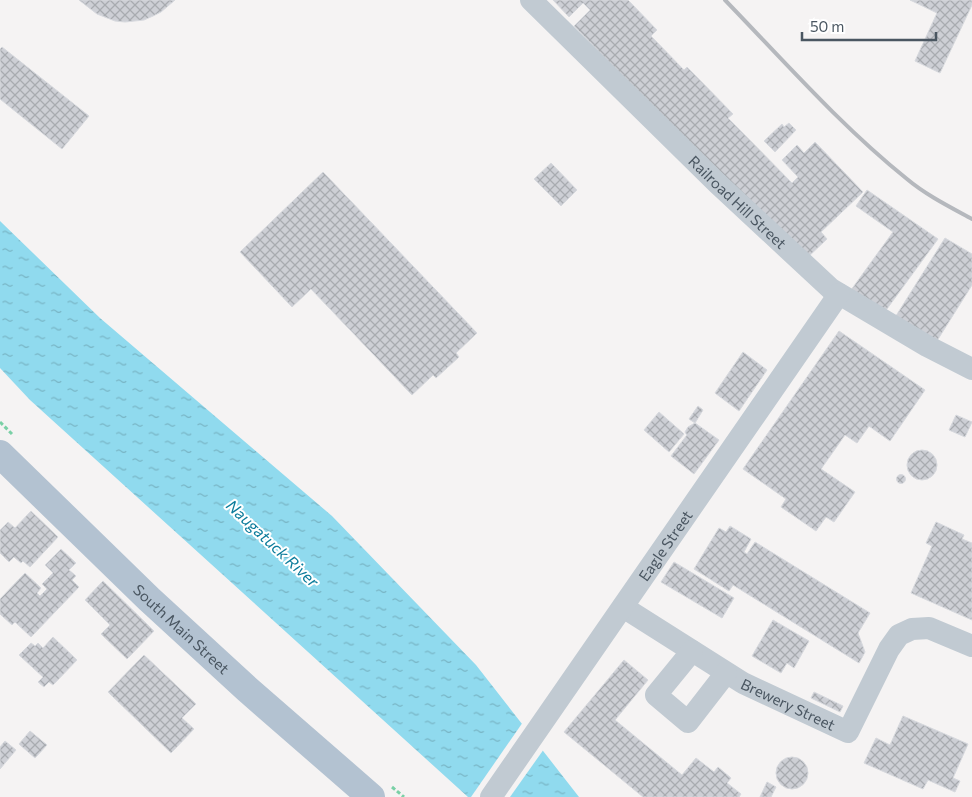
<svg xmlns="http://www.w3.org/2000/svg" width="972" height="797" viewBox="0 0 972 797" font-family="Commissioner,sans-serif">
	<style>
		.water { fill: url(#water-ripples) }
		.pier { fill: #f5f3f3 }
		.building { fill: url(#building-cross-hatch); stroke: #d7d9de }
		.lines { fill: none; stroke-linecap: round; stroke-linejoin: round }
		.path { stroke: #7ad0a6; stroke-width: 3; stroke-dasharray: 4 2.5; stroke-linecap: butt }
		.minor { stroke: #c1cad2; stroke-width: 22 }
		.major { stroke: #b3c2d1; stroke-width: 28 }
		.rail { stroke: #b5b8bd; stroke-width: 4 }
		.labels { text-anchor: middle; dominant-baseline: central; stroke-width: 4; stroke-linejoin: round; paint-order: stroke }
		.street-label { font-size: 15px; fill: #4a5661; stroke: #fff }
		.water-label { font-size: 16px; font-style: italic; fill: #0c7c9b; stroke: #fff }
	</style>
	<defs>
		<pattern id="water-ripples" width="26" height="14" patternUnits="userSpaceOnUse" patternTransform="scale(1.25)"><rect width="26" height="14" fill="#90daee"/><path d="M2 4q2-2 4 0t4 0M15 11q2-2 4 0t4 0" fill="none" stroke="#78b4c4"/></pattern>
		<pattern id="building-cross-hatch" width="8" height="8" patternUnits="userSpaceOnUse" patternTransform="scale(1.25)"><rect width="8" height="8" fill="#cdcfd5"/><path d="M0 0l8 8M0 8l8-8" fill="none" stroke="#a8abb0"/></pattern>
	</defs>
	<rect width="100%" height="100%" fill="#f5f3f3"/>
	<!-- water -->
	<polygon class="water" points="0,221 100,318 332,516 476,665 579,797 468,797 30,400 0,368"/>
	<!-- pier -->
	<polygon class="pier" points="523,722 544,749 510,797 471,797"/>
	<!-- building -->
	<g class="building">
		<polygon points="79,0 175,0 161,12 153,16 144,20 125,22 115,21 97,14"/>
		<polygon points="553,0 628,0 657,30 651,36 684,70 687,67 733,114 728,118 792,183 798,177 782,160 797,145 804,153 815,142 863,192 821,232 827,239 807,258 764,222 574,26 590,10 583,3 569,17"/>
		<polygon points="910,0 972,0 972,5 940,73 915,61 937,13"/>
		<polygon points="2,47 89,116 62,149 0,99 0,49"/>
		<polygon points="789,123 796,130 775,152 764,141 782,124 784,127"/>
		<polygon points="551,163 577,190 561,206 534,179"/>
		<polygon points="323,172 477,333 456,353 459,357 436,378 433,375 412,395 311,289 292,307 240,252"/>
		<polygon points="867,190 938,239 884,313 851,290 893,232 856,206"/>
		<polygon points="945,238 972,254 972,285 935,344 894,319"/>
		<polygon points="839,331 925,390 890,441 869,426 857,443 845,435 821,469 855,492 834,522 826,517 816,531 781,507 786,499 743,469"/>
		<polygon points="743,352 767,370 739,411 715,393"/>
		<polygon points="698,406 703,410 695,423 689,419"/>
		<polygon points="659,412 684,434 669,452 644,430"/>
		<polygon points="956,415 972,422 965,437 949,430"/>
		<polygon points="695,423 719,440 694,474 671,456 687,435 685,432 688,427"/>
		<circle cx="922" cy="465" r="15"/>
		<circle cx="901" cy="479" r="4.5"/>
		<polygon points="31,511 58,537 30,567 23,561 21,563 14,557 9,562 0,553 0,530 8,522 15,528"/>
		<polygon points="936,522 964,535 962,539 972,543 972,620 911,593 932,546 926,543"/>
		<polygon points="730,526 751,539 744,552 747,554 755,542 870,613 858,633 865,652 859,663 733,585 729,591 694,569 719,528 726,532"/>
		<polygon points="61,549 76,563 69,570 76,576 72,580 79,587 31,637 15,622 12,625 0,614 0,599 25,573 41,588 37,593 40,596 47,589 42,584 53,573 45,565"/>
		<polygon points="674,562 734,598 722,618 661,582"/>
		<polygon points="103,581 154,631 127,659 101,634 110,625 85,600"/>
		<polygon points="773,620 809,641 794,668 787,663 781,673 752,656"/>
		<polygon points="53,637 77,660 53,685 49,682 44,687 38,682 43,677 19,655 31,643 35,646 38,643 43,648"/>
		<polygon points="144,655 196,704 182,718 194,729 171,753 108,692"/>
		<polygon points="624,660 648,680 615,720 682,775 696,758 714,772 718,767 731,778 727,783 741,794 739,797 643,797 564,732"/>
		<polygon points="814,692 843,706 840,712 811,698"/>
		<polygon points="903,716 968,744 953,778 960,781 955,792 928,780 923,789 864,763 876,738 890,745"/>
		<polygon points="30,731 47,745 35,758 19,744"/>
		<polygon points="5,741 16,750 0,769 0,747"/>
		<circle cx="792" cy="773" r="16"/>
		<polygon points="767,782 776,787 771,797 760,797"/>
	</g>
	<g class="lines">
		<!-- path -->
		<g class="path">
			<polyline points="0,422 12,434"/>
			<polyline points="392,787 404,797"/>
		</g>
		<!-- minor -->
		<g class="minor">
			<path id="s1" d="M531,0L717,183L831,289L927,346L972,369"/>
			<path id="s2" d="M623,607L743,683L848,732L889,649L899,635L912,629L929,628L972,646"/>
			<polyline points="692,651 656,695 688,722 726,673"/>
			<path id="s3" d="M491,797L839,294"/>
		</g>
		<!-- major -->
		<path class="major" id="s4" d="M0,454L149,599L247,689L371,797"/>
		<!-- rail -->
		<path class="rail" d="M725,0C784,61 841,126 907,179C926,195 950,207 972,219"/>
	</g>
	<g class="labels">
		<!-- street labels -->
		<g class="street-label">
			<text stroke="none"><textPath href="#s1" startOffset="289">Railroad Hill Street</textPath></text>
			<text stroke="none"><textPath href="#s3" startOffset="306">Eagle Street</textPath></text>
			<text stroke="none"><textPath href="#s4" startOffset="252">South Main Street</textPath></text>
			<text stroke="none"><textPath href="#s2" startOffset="192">Brewery Street</textPath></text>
		</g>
		<!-- water labels -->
		<g class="water-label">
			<text transform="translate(273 543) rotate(43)">Naugatuck River</text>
		</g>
	</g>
	<!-- scale -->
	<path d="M802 32v8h134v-8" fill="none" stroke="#4a5661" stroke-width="2.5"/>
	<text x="810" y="32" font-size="15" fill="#4a5661" stroke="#ffffff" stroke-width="4" paint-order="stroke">50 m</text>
</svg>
